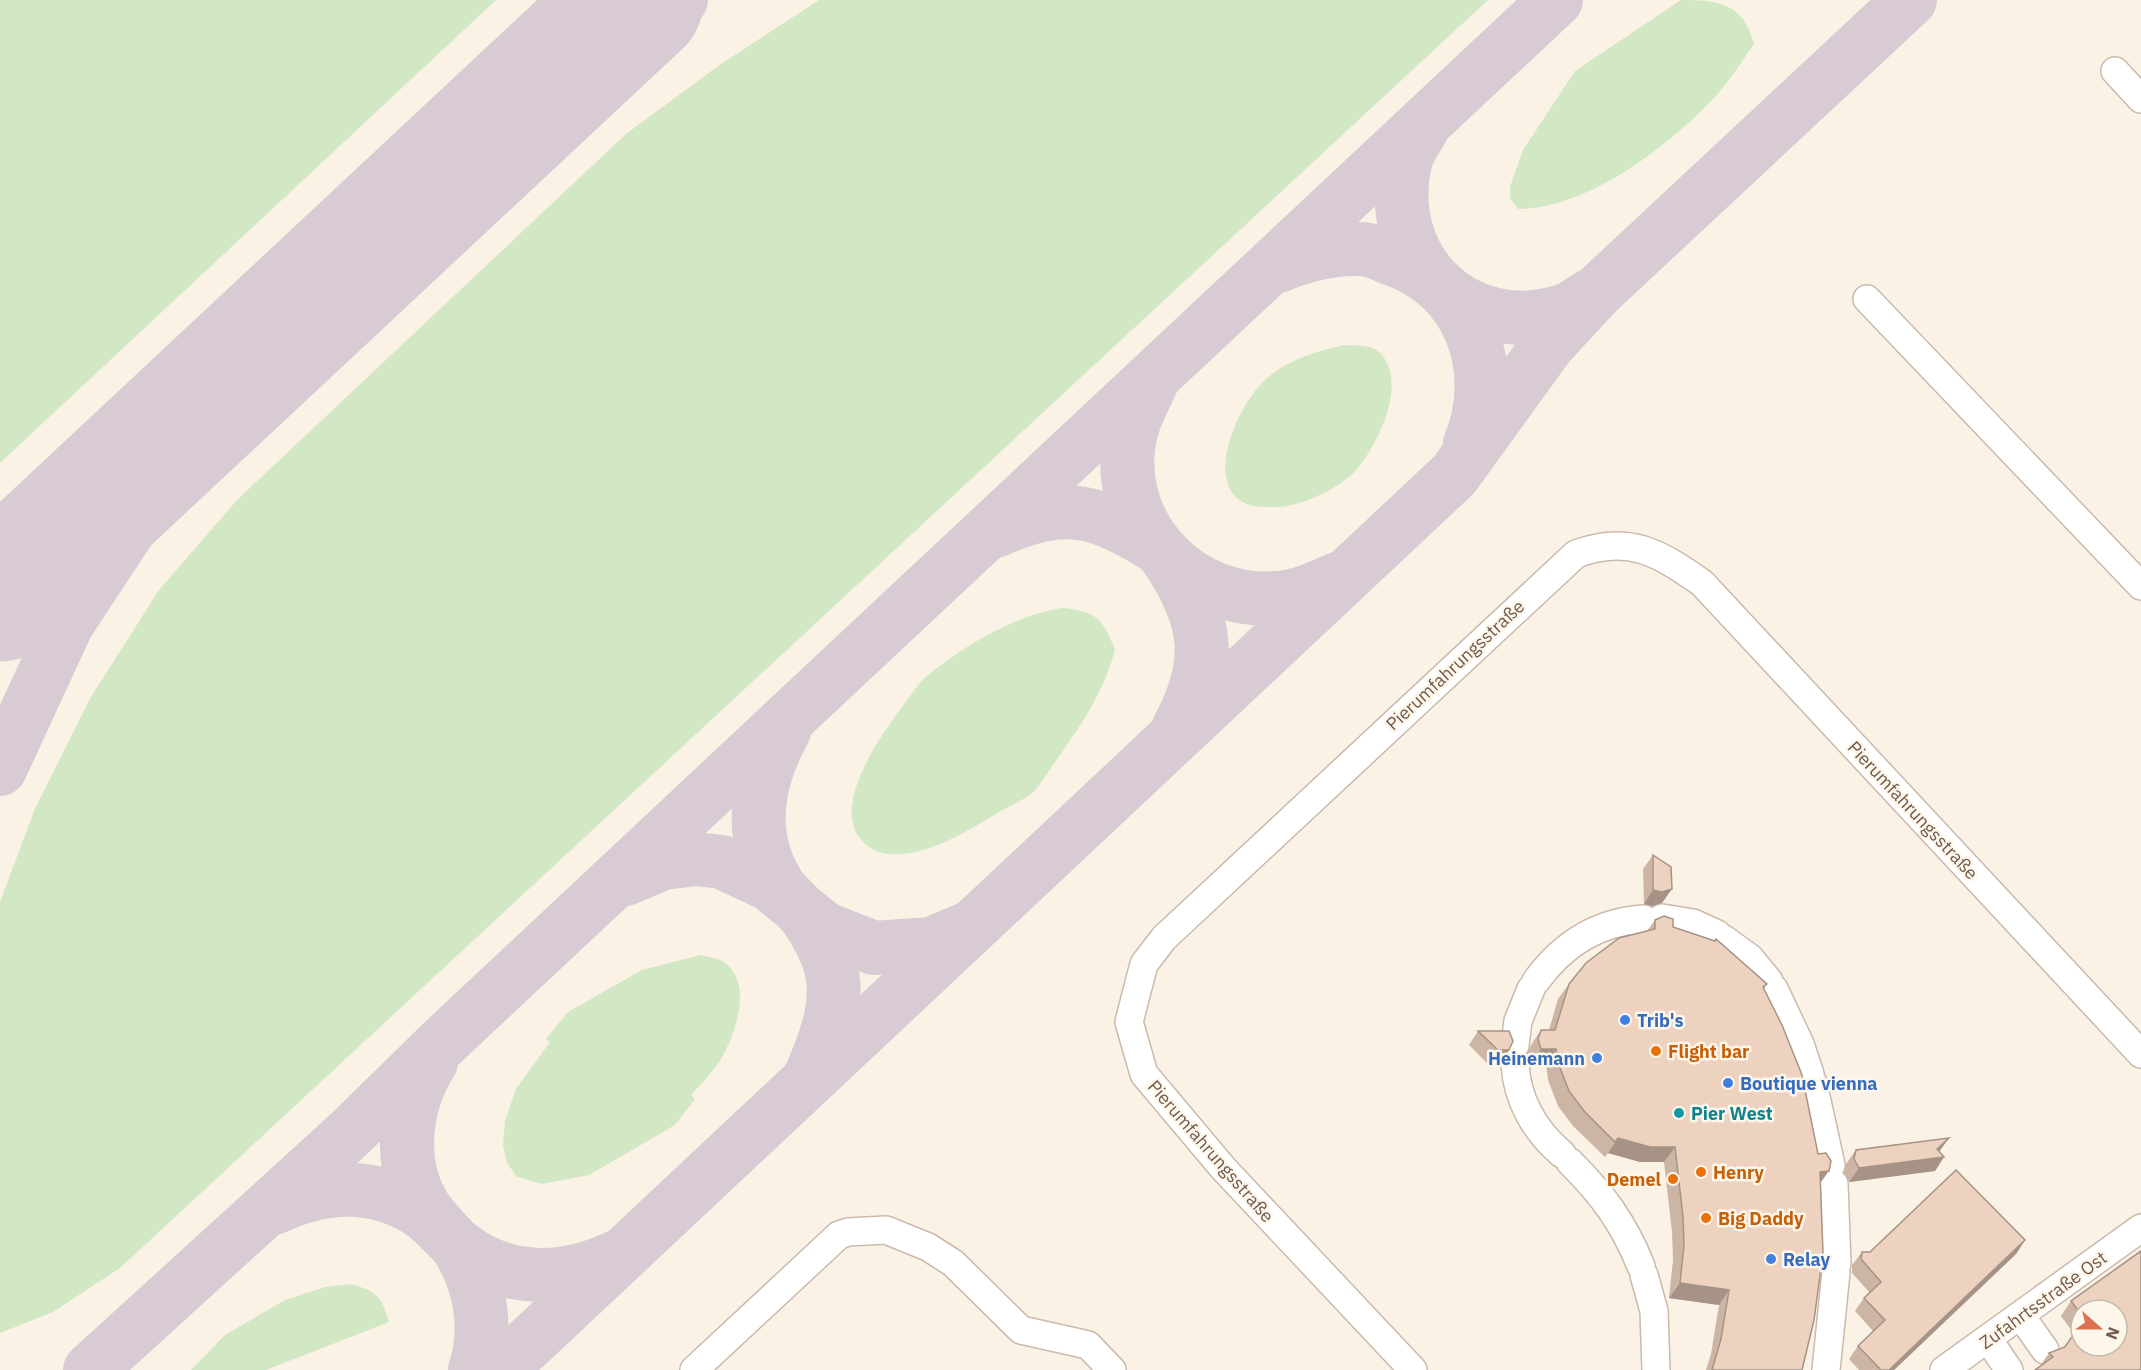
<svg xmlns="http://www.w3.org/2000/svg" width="2141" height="1370" viewBox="0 0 2141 1370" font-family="'IBM Plex Sans',sans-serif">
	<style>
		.green { fill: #d2e7c4 }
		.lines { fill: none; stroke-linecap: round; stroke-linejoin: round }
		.taxiway { stroke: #d8cbd4; stroke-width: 54 }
		.runway { stroke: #d8cbd4; stroke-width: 135 }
		.minor-casing { stroke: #cbbaac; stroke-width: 30 }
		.minor { stroke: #fff; stroke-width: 27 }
		.wall { fill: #ccb5a4; fill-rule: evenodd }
		.shaded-wall { fill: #a69386 }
		.building { fill: #edd2bf; stroke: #a69386; stroke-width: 1.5 }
		.shop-dot { fill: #3f7fe0; stroke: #fdf6eb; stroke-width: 2 }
		.food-dot { fill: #e8710a; stroke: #fdf6eb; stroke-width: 2 }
		.culture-dot { fill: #0f9aa8; stroke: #fdf6eb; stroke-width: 2 }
		.labels { text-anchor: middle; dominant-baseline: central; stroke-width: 5; stroke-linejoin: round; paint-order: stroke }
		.street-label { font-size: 18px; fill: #715a4c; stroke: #fdf6eb }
		.shop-label { font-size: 18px; font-weight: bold; fill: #366cbe; stroke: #fdf6eb; text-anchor: start }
		.food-label { font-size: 18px; font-weight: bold; fill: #c56008; stroke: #fdf6eb; text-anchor: start }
		.culture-label { font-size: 18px; font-weight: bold; fill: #0d838f; stroke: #fdf6eb; text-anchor: start }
	</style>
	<rect width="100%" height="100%" fill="#faf2e5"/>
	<!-- green -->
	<g class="green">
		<polygon points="0,0 496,0 0,463"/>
		<polygon points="819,0 1488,0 120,1268 53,1312 0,1333 0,902 34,811 91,697 159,590 237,500 626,134 718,66"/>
		<path d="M1681,0C1719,0 1743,3 1754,44C1742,61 1730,80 1716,96C1670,145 1588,209 1518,209L1510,198V187L1523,150L1575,71Z"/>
		<path d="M1344,345C1356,346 1374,344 1382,355C1407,385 1378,444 1357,469C1342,487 1301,507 1277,507C1264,507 1252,508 1241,501C1204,477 1241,401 1265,380C1288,359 1315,352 1344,345Z"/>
		<path d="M1061,608C1096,611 1102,617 1115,650C1102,695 1084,720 1058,758C1050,768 1043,782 1034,791C1025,800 1010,806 999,812C967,832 890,880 859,837C833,801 883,732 905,703C912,694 919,682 928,675C967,644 1011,617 1061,608Z"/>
		<path d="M700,955C707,957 716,958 722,961C755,980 735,1035 721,1059C713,1072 701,1084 691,1095L695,1099L675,1125L589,1175L542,1184L517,1177L507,1163L503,1145L505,1121L516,1089L550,1042L546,1039L568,1012L642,970Z"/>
		<path d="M351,1284C377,1292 381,1295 389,1322L266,1370H191L225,1335L285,1300L325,1287Z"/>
	</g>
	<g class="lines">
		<!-- taxiway -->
		<g class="taxiway">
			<path d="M1423,127C1418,137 1409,148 1406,159C1381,259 1464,342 1563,311C1573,308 1583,300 1591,295"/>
			<polyline points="476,150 600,53 681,0"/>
			<path d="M1275,267C1303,256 1329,248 1360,249C1370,249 1381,254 1390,258C1471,284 1500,370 1470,444"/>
			<path d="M1151,384C1141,405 1130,425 1128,449C1119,533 1193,605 1276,598C1298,597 1317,588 1337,579"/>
			<path d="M995,531C1063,501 1094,508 1156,546"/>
			<path d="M1167,558C1208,619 1214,663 1178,729"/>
			<path d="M784,731C757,779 747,833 777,883C782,892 791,899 798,907C811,922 821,940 828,958C843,999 826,1040 810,1077"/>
			<polyline points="0,769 67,624 144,507 335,282"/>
			<polyline points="625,879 663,863 696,859 722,862 769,884 825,929 874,948 931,944 967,929"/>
			<path d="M431,1062C405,1103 397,1161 423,1205C433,1222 450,1235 460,1251C481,1286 488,1331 475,1370"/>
			<path d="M274,1208C320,1186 370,1182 415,1208C434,1218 446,1238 464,1250C510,1283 566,1281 616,1257"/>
			<polyline points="90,1370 348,1135 443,1042 1556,0"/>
			<polyline points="500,1370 1454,475 1548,345 1598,291 1910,0"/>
		</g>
		<!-- runway -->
		<polyline class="runway" points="0,594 636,0"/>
		<!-- minor casing -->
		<g class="minor-casing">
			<g id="minor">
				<polyline points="2115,71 2141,99"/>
				<polyline points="1867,299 2141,586"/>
				<polyline points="1662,918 1693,923 1717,934"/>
				<polyline points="1724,939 1750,958 1769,981"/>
				<path d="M1536,981C1563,944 1597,922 1644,919"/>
				<polyline points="1774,989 1800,1044 1810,1074"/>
				<polyline points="1515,1045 1518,1021 1531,989"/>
				<path d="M1515,1064C1517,1100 1535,1131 1562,1154"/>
				<polyline points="1813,1083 1831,1165"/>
				<path d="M1570,1162C1603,1195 1623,1222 1641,1266"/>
				<polyline points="1834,1184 1837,1264"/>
				<polyline points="1644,1275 1654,1311 1656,1370"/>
				<polyline points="2021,1316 2045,1350"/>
				<polyline points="1988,1339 2009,1370"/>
				<polyline points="694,1370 839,1235 848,1232 886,1230 928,1247 953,1263 1021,1330 1088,1345 1112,1370"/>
				<path d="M1413,1370L1223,1168L1144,1074L1129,1022L1144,964L1164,938L1576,554C1629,534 1659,553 1702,583L2141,1054"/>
				<polyline points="1826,1370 1836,1272"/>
				<polyline points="1944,1370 2141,1228"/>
			</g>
		</g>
		<!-- minor -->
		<use href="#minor" class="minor"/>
	</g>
	<!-- wall -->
	<g class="wall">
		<polygon points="1653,855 1662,903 1652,906 1644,904 1643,869"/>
		<polygon points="1655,920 1673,927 1767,984 1764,989 1820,1183 1802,1370 1706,1370 1711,1354 1719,1305 1669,1298 1673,1260 1672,1232 1664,1162 1640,1162 1608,1153 1605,1157 1573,1126 1558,1106 1548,1080 1546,1064 1531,1064 1527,1054 1531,1045 1541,1030 1549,1030 1558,999 1569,984 1647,931"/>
		<polygon points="1478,1031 1509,1050 1500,1064 1488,1064 1469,1045"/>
		<polygon points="1856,1150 1939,1152 1944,1157 1935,1171 1849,1182 1844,1173 1846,1164"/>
		<polygon points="2025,1240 2016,1254 1894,1370 1859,1370 1849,1359 1858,1346 1873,1331 1855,1311 1864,1298 1870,1293 1852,1273 1852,1265 1862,1252 1870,1252"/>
		<path d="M2141,1251V1370H2035L2039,1367L2049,1353L2063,1348L2071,1338L2075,1335L2061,1316L2071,1301ZM2081,1310H2117V1346H2081Z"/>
	</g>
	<!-- shaded-wall -->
	<g class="shaded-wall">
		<polygon points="1672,889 1662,903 1652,906 1644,904 1653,890"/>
		<polygon points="1541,1049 1556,1049 1546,1064 1531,1064"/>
		<polygon points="1498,1050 1509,1050 1500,1064 1488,1064"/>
		<polygon points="1618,1138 1675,1147 1664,1162 1640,1162 1608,1153"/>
		<polygon points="1949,1138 1939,1152 1944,1157 1935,1171 1849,1182 1859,1168 1937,1149"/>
		<polygon points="1829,1171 1818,1186 1820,1172"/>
		<polygon points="2025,1240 2016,1254 1894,1370 1889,1370"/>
		<polygon points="1680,1283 1729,1290 1719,1305 1669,1298"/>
	</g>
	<!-- building -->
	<g class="building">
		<polygon points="1653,855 1671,867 1672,889 1662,892 1653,890"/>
		<polygon points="1664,916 1673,919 1673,927 1715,941 1716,939 1767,984 1763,987 1782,1025 1802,1075 1818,1154 1826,1153 1831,1161 1829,1171 1820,1172 1823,1253 1814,1320 1802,1370 1712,1370 1721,1339 1729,1290 1680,1283 1684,1245 1683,1217 1675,1147 1650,1147 1618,1138 1615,1142 1584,1111 1569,1091 1559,1065 1556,1049 1541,1049 1538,1039 1541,1030 1555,1030 1569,984 1586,963 1619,938 1655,929 1655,920"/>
		<polygon points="1478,1031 1509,1031 1513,1041 1509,1050 1498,1050"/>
		<polygon points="1949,1138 1937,1149 1944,1157 1859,1168 1854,1159 1856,1150"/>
		<polygon points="1956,1170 2025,1240 1889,1370 1881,1370 1858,1346 1885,1320 1864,1298 1881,1282 1861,1259 1862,1252 1870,1252"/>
		<polygon points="2141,1251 2141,1370 2035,1370 2053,1357 2049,1353 2065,1347 2071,1338 2081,1330 2081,1346 2117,1346 2117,1310 2081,1310 2081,1314 2071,1301"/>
	</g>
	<!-- markers -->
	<g class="shop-dot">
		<circle cx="1625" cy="1020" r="6"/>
		<circle cx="1597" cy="1058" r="6"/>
		<circle cx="1728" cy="1083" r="6"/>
		<circle cx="1771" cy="1259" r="6"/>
	</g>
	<g class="food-dot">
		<circle cx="1656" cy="1051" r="6"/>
		<circle cx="1701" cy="1172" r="6"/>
		<circle cx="1673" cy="1179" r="6"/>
		<circle cx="1706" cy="1218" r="6"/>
	</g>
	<circle class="culture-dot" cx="1679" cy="1113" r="6"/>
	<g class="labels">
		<!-- street labels -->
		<g class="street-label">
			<text transform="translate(1455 665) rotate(-43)">Pierumfahrungsstraße</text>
			<text transform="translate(1913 810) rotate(47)">Pierumfahrungsstraße</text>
			<text transform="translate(1211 1151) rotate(49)">Pierumfahrungsstraße</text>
			<text transform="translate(2043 1300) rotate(-36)">Zufahrtsstraße Ost</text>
		</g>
		<!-- shop labels -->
		<g class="shop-label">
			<text x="1637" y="1020">Trib's</text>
			<text x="1585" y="1058" text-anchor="end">Heinemann</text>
			<text x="1740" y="1083">Boutique vienna</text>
			<text x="1783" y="1259">Relay</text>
		</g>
		<!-- food labels -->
		<g class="food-label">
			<text x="1668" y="1051">Flight bar</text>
			<text x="1713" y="1172">Henry</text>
			<text x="1661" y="1179" text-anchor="end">Demel</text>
			<text x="1718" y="1218">Big Daddy</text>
		</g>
		<!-- culture labels -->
		<g class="culture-label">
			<text x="1691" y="1113">Pier West</text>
		</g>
	</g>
	<!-- north arrow -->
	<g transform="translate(2099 1328) rotate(111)"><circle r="28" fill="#fdf6eb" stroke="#c5b8ab" stroke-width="1.5"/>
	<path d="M0-4.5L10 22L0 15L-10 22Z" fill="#db7353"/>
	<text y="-9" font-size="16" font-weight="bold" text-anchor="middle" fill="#715a4c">N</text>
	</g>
</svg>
